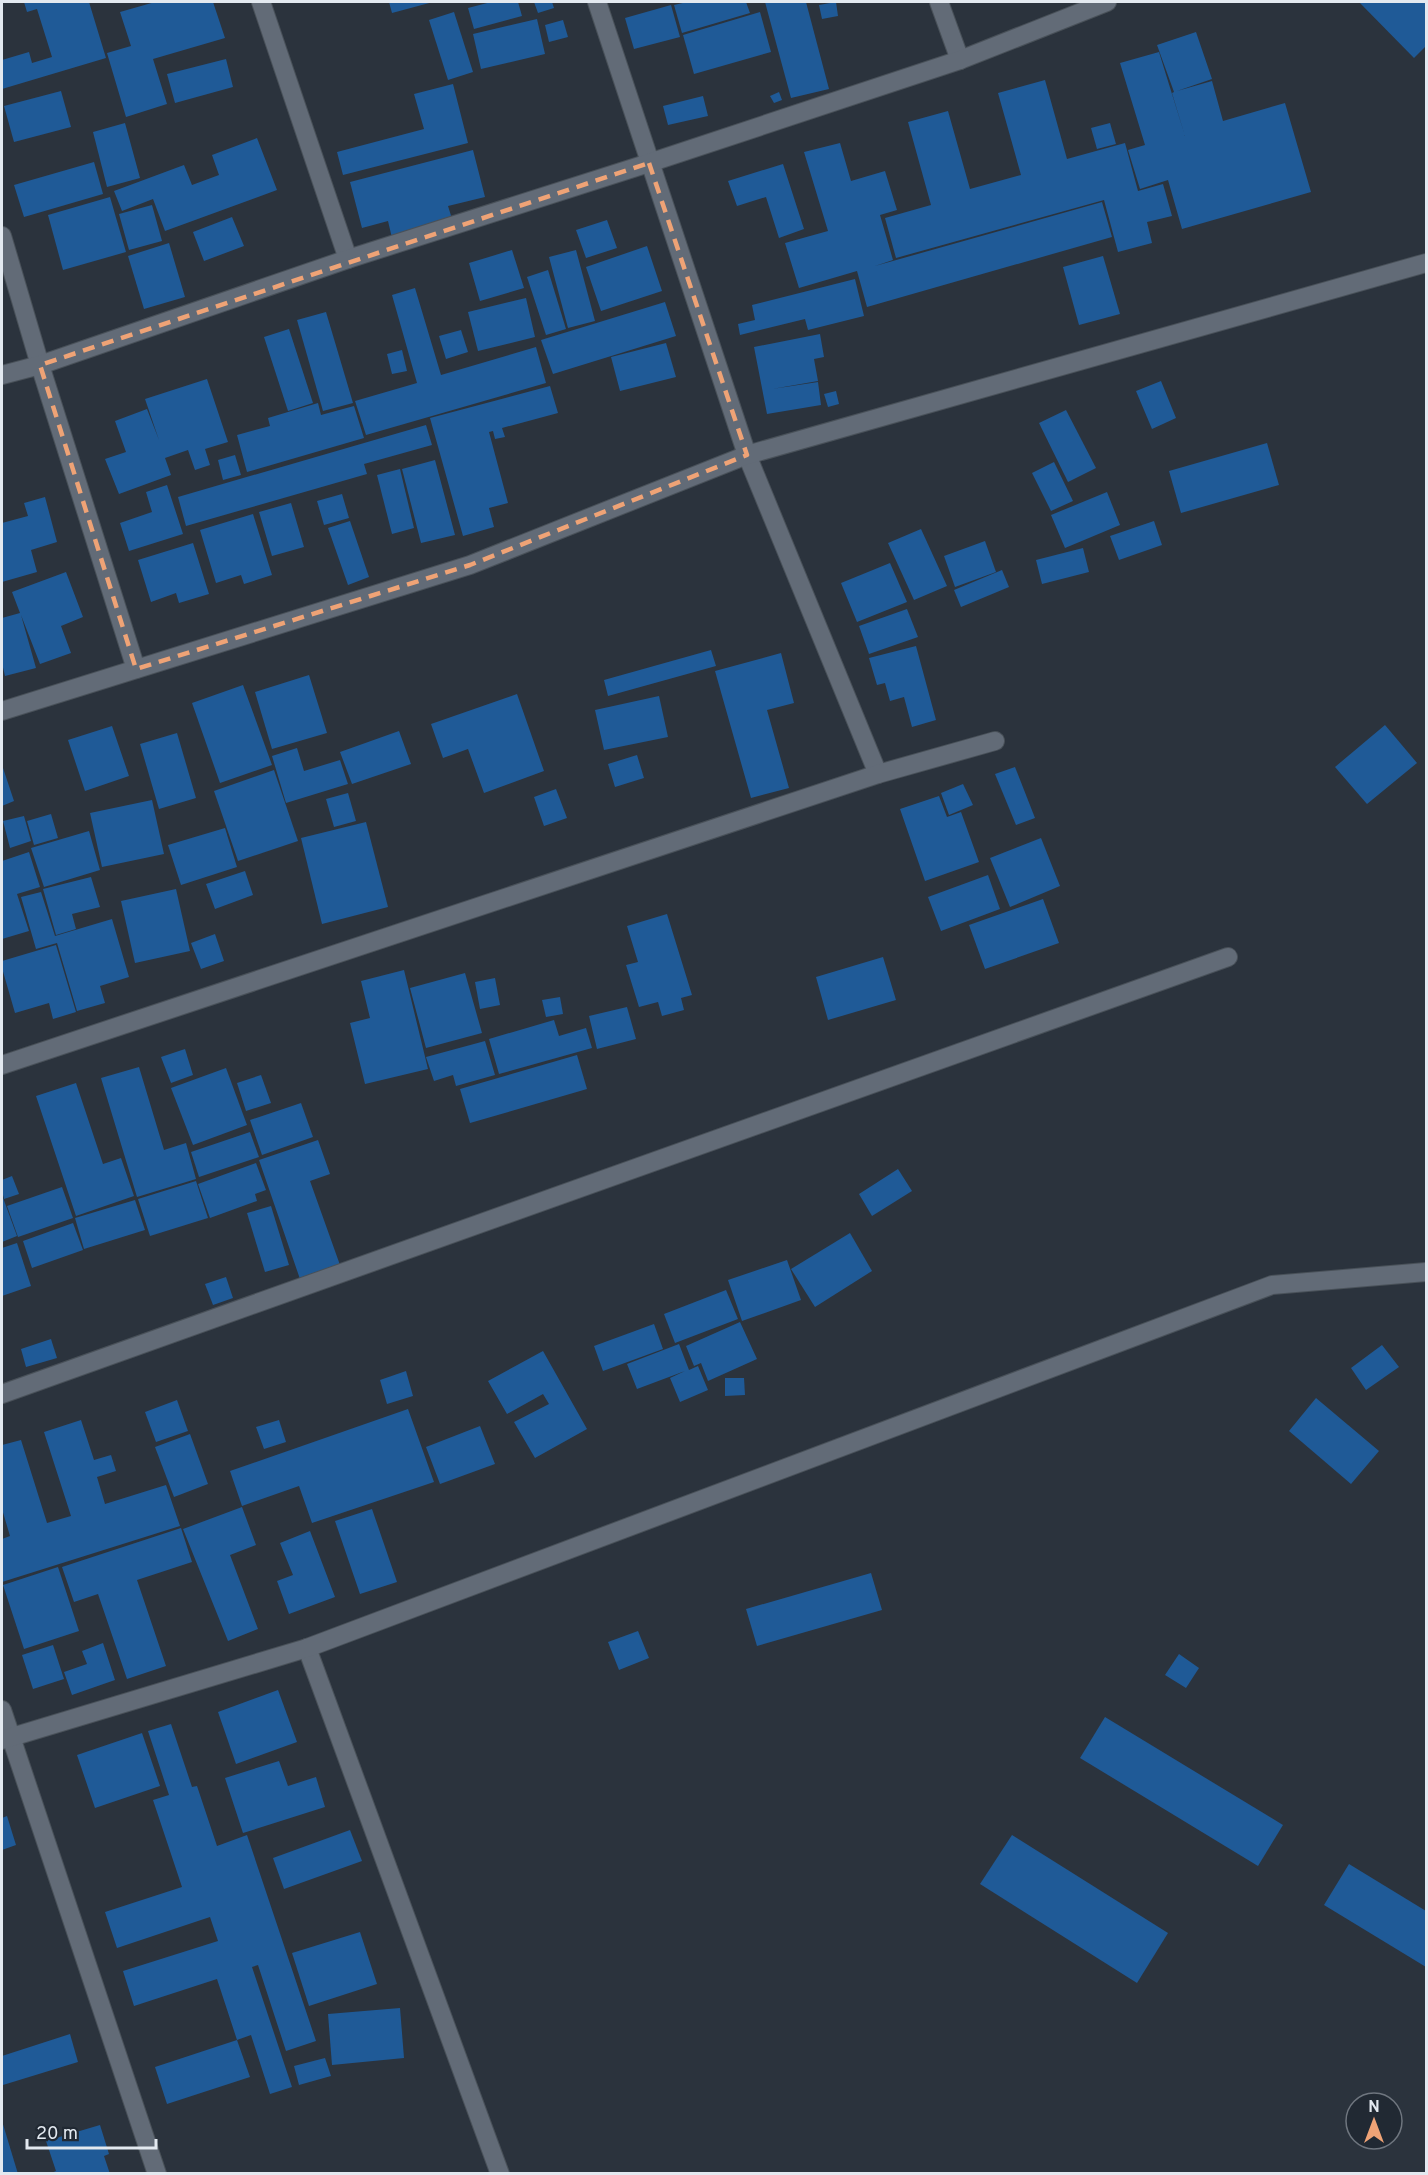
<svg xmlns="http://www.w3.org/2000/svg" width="1428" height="2175" viewBox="0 0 1428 2175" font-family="Overpass,sans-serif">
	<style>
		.building { fill: #1f5a97 }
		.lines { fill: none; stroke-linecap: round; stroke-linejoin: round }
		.street-casing { stroke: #495159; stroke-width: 20 }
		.street { stroke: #626b77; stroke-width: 18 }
		.marked { fill: none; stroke: #efa376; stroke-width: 4.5; stroke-dasharray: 12 8; stroke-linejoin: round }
	</style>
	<rect width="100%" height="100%" fill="#2b333d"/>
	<!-- building -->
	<g class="building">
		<polygon points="24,2 89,2 106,58 2,89 2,60 29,52 32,63 52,57 37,9 27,12"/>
		<polygon points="155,2 213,2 225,38 153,59 167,104 126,117 107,53 131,46 120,12"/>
		<polygon points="389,2 433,2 392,13"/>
		<polygon points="491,2 518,2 522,16 474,29 468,8"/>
		<polygon points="534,2 552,2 554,8 538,13"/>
		<polygon points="687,2 746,2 750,13 682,33 674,5"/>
		<polygon points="765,2 806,2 829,89 791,98"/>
		<polygon points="836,2 838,16 822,19 819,5"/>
		<polygon points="1359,2 1426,2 1426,46 1414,58"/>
		<polygon points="671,5 680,37 634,49 625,18"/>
		<polygon points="454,12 473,72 448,80 429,20"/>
		<polygon points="760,12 771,52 694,74 683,35"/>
		<polygon points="537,19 545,54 481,69 473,34"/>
		<polygon points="563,20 568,37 549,42 545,25"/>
		<polygon points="1196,32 1212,79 1177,91 1212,81 1223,121 1285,103 1311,192 1182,229 1168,180 1140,189 1128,150 1145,145 1120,63 1159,52 1185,136 1172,93 1174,92 1157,45"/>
		<polygon points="226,59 233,87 175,103 167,74"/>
		<polygon points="1045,80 1067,159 1125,143 1138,191 1163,184 1172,216 1147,222 1152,243 1118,252 1104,200 896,258 885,218 931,205 908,122 948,111 970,189 1021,175 998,93"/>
		<polygon points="453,84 468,143 343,175 337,152 424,129 414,94"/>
		<polygon points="61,91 71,127 14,142 4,106"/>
		<polygon points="779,92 782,100 774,103 770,96"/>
		<polygon points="703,96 708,116 668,125 663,106"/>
		<polygon points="125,123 140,178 107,187 93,132"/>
		<polygon points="1110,123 1116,144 1097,149 1091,128"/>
		<polygon points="257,138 277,190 165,231 153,199 122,211 114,191 184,165 192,185 219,175 212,155"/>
		<polygon points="840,143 851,181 885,171 897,210 880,215 893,260 875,266 1102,202 1112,237 867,307 857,271 799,288 785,243 828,231 804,152"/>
		<polygon points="473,150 485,197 448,206 453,222 392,238 388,221 362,228 350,182"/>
		<polygon points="94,162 103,194 24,217 14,185"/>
		<polygon points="783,164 804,229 779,238 766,197 737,206 728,181"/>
		<polygon points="110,197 126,252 63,270 48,215"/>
		<polygon points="152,205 162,241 129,250 119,214"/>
		<polygon points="232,217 244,246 204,261 193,232"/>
		<polygon points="607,220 617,248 586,258 576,230"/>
		<polygon points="169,243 185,297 144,309 128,256"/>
		<polygon points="647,246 662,291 601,311 586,267"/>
		<polygon points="512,250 524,288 480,301 469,263"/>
		<polygon points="576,250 595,321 568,328 549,257"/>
		<polygon points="1103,256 1120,314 1079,325 1063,267"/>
		<polygon points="548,270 566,329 546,335 527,277"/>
		<polygon points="855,279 864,316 808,330 805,319 740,335 738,324 755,320 752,305"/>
		<polygon points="415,288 441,375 536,347 546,383 366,435 355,401 417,383 392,295"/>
		<polygon points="526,298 535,337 478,351 468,312"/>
		<polygon points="665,302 676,336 553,374 541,340"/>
		<polygon points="326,312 353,403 323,411 297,320"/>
		<polygon points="289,329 313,403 288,411 264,337"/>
		<polygon points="461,330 468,352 446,359 439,336"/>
		<polygon points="820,334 824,357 814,359 818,381 772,389 818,382 821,405 767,414 754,347"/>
		<polygon points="666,343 676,377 620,391 611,357"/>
		<polygon points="402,350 407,371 392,374 387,354"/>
		<polygon points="207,379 228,442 205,449 210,465 195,470 188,450 165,458 171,475 119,494 105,459 126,452 115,421 147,409 159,440 145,399"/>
		<polygon points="1161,381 1176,418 1152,429 1136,391"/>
		<polygon points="550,386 558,413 502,428 505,437 495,439 493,431 489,432 508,503 489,508 494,527 463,536 430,418"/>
		<polygon points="836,391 839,404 828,407 824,394"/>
		<polygon points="318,403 321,415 354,406 364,438 247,472 237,435 270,426 268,418"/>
		<polygon points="1066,410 1096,468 1068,482 1039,423"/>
		<polygon points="426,425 432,445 364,464 367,474 186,526 178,497"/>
		<polygon points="1267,443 1279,485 1181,513 1169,471"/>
		<polygon points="235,455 241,475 223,480 218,460"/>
		<polygon points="435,460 455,535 421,543 402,469"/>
		<polygon points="1054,462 1073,501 1051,511 1032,473"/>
		<polygon points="400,469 414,528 392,534 377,475"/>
		<polygon points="167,485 183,534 129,551 120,523 152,512 146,492"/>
		<polygon points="1107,492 1120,525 1065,548 1051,515"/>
		<polygon points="342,494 349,518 324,525 317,501"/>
		<polygon points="45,497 57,542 31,550 37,572 2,582 2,523 28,516 24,503"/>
		<polygon points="291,503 304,547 272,556 259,512"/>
		<polygon points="253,514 272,575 244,584 241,575 216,583 200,530"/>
		<polygon points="350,521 369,577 348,585 328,528"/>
		<polygon points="1154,521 1162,545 1119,560 1110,536"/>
		<polygon points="921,529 947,586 914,600 888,543"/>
		<polygon points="985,541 996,572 955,587 944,556"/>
		<polygon points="193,543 209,594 179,603 176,593 151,602 138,560"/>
		<polygon points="1083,548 1089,572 1042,584 1036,560"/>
		<polygon points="890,563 907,602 857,622 841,583"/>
		<polygon points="1002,570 1009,587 961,607 954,590"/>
		<polygon points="66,572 83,617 61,626 71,653 40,664 21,615 36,668 5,676 2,663 2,618 20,613 12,592"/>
		<polygon points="907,609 918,637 869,654 859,626"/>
		<polygon points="916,646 936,720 912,727 904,697 890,701 885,683 877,685 869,658"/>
		<polygon points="711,650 716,666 608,696 604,680"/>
		<polygon points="781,653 794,703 767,710 789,788 751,798 715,671"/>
		<polygon points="309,675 327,733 272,749 255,692"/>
		<polygon points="243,685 272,765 220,783 192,703"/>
		<polygon points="517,694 544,771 484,793 468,749 443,758 431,724"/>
		<polygon points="659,696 668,737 604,750 595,710"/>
		<polygon points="1385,725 1417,763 1367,804 1335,767"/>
		<polygon points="112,726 129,776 85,791 68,740"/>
		<polygon points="399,731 411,764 352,784 340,752"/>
		<polygon points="177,733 196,798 159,809 140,744"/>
		<polygon points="297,748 304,771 340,760 348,784 286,803 272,756"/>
		<polygon points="637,755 644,778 615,787 608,764"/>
		<polygon points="2,765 14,801 2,806"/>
		<polygon points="1015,767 1035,818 1016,825 995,774"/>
		<polygon points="274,770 298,841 238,861 214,791"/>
		<polygon points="963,784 973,805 949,815 941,793"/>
		<polygon points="556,789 567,818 544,826 534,797"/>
		<polygon points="348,793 356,821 334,827 326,799"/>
		<polygon points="939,796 947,817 961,812 979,862 925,881 900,809"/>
		<polygon points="152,800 164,854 102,867 90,813"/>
		<polygon points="51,814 58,838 34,845 27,821"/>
		<polygon points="24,816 31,841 10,848 3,821"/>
		<polygon points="366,822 388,907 322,924 301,838"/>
		<polygon points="225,828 237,867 181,885 168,845"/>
		<polygon points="89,831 100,870 44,887 31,848"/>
		<polygon points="1041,838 1060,886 1010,907 990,858"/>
		<polygon points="29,852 40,887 17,894 29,931 2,939 2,861"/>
		<polygon points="245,871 253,895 215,909 206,884"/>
		<polygon points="988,875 1000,909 941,931 928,897"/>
		<polygon points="91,877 100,907 72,914 76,929 56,935 43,889"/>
		<polygon points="176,889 190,951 135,963 121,901"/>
		<polygon points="41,892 55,936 112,919 129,977 100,986 105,1003 77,1011 57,943 36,949 21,897"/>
		<polygon points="1043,899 1059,943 985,969 969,925"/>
		<polygon points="667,914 692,995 681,998 684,1010 662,1016 658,1002 639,1007 626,965 638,962 627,926"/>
		<polygon points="215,934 224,961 201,969 191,943"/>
		<polygon points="56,945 76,1012 53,1019 49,1003 15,1013 2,968 2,961"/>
		<polygon points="883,957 896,1000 828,1020 816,977"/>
		<polygon points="404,970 428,1069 365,1084 350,1023 370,1018 361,981"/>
		<polygon points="465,973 482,1033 426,1048 410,988"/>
		<polygon points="495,978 500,1005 480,1009 475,982"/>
		<polygon points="560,997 563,1014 546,1017 542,1000"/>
		<polygon points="627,1007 636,1039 597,1049 589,1016"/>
		<polygon points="554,1020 559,1036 586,1028 592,1048 499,1074 489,1039"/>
		<polygon points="485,1041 495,1075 456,1086 453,1075 434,1081 426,1057"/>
		<polygon points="185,1049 193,1075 171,1083 161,1057"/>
		<polygon points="577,1055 587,1089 470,1123 460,1089"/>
		<polygon points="139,1067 164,1150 186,1143 196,1179 137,1197 101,1078"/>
		<polygon points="226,1068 247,1125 193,1145 171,1088"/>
		<polygon points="261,1075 271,1103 246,1111 237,1083"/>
		<polygon points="76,1083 103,1164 121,1158 134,1196 76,1216 36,1096"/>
		<polygon points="301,1103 313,1137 262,1155 250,1120"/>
		<polygon points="250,1132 259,1157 199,1177 191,1152"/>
		<polygon points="318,1140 330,1174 310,1181 340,1265 300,1279 259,1160"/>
		<polygon points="256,1163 266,1190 255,1194 257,1201 210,1218 198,1184"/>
		<polygon points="898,1169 912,1191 872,1216 859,1194"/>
		<polygon points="12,1176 19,1194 4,1199 2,1191 2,1180"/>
		<polygon points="196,1181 208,1218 150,1236 138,1199"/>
		<polygon points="62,1187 73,1218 18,1237 7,1206"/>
		<polygon points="2,1195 17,1236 2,1242"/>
		<polygon points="135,1200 145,1230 84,1249 75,1218"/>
		<polygon points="271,1206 289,1265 265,1272 247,1213"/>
		<polygon points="73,1223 83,1250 32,1268 23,1241"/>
		<polygon points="850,1233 872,1271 815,1307 791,1269"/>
		<polygon points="17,1243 31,1286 2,1296 2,1248"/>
		<polygon points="787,1260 801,1300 742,1321 728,1280"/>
		<polygon points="226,1277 233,1298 213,1305 205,1284"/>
		<polygon points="726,1290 738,1319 675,1343 664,1314"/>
		<polygon points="740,1322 757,1359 708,1381 701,1363 694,1366 686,1346"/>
		<polygon points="654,1324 663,1349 603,1371 594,1346"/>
		<polygon points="51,1339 57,1358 26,1367 21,1349"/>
		<polygon points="679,1344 689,1370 698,1366 708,1390 680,1402 670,1378 685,1371 637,1389 627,1364"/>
		<polygon points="1382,1345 1399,1367 1366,1390 1351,1368"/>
		<polygon points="543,1351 587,1429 535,1458 514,1422 549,1404 543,1394 507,1414 488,1381"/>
		<polygon points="406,1371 413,1396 387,1404 380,1380"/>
		<polygon points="725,1378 744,1378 745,1395 725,1396"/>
		<polygon points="1316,1398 1379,1451 1351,1484 1289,1431"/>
		<polygon points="177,1400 188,1431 156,1442 145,1412"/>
		<polygon points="408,1409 434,1482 312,1523 299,1486 242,1506 230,1471"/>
		<polygon points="81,1420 94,1460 111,1455 116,1471 97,1477 105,1504 166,1485 180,1526 2,1582 2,1539 10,1536 2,1509 2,1445 21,1440 47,1523 71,1516 44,1432"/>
		<polygon points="279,1420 286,1442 264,1449 256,1427"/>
		<polygon points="480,1426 495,1464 440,1484 426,1447"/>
		<polygon points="190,1434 208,1484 174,1497 155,1447"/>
		<polygon points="242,1507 256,1545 230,1555 258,1629 228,1641 183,1529"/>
		<polygon points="372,1509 397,1582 360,1594 335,1521"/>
		<polygon points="181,1528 192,1562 137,1580 166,1666 127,1679 98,1594 74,1602 62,1567"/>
		<polygon points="310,1531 335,1597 289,1614 277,1581 293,1575 280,1543"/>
		<polygon points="58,1567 79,1631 24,1649 3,1585"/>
		<polygon points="871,1573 882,1610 757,1646 746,1609"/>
		<polygon points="638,1631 649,1658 619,1670 608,1642"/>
		<polygon points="103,1643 115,1680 72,1695 64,1672 87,1664 82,1651"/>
		<polygon points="53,1645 64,1679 33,1689 22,1655"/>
		<polygon points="1179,1654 1199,1668 1186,1688 1165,1675"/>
		<polygon points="278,1690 297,1742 236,1764 218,1712"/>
		<polygon points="1105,1717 1283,1825 1258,1866 1080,1758"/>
		<polygon points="171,1724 192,1787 197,1786 217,1846 247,1835 316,2041 286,2051 258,1965 252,1967 292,2087 270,2094 251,2035 237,2040 217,1979 134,2006 123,1971 218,1941 210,1917 117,1948 105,1912 182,1887 153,1800 169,1795 148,1731"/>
		<polygon points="142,1733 160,1786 95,1808 77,1755"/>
		<polygon points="279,1761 288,1786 316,1777 325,1807 243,1833 225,1778"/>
		<polygon points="7,1816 16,1845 2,1850 2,1818"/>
		<polygon points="350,1830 362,1861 284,1889 273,1858"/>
		<polygon points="1012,1835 1168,1933 1137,1983 980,1884"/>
		<polygon points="1349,1864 1426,1911 1426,1967 1324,1905"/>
		<polygon points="360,1932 377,1984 309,2006 292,1953"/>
		<polygon points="400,2008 404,2058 332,2065 328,2014"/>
		<polygon points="70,2034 78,2062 3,2085 2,2056"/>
		<polygon points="237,2040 250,2077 167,2104 155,2067"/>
		<polygon points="325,2058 331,2076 299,2085 294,2066"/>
		<polygon points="2,2121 18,2174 2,2174"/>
		<polygon points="100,2125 109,2154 104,2156 110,2174 49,2174 56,2171 46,2141"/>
	</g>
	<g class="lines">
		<!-- street casing -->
		<g class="street-casing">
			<g id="street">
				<polyline points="261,2 348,259"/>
				<polyline points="597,2 747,455 878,774"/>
				<polyline points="939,2 960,60"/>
				<polyline points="2,236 40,365 136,669"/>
				<polyline points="2,375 40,365 348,259 649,163 960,60 1107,2"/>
				<polyline points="2,711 470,565 747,455 1426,263"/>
				<polyline points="2,1065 878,774 995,741"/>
				<polyline points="2,1394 1228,957"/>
				<polyline points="307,1648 500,2174"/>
				<polyline points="2,1710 157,2174"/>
				<polyline points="2,1740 307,1648 1272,1285 1426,1272"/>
			</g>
		</g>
		<!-- street -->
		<use href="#street" class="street"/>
	</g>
	<!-- marked area -->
	<path class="marked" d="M649,163L747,455L470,565L136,669L40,365Z"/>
	<!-- border -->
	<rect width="1428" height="2175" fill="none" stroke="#e3e9f0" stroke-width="6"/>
	<!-- north arrow -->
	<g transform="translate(1374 2121)"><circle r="28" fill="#212933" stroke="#6f767f" stroke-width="1.5"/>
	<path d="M0-4.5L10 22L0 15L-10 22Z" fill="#efa376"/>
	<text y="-9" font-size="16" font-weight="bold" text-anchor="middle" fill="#e3e9f0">N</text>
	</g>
	<!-- scale -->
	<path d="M27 2139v9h129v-9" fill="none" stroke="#e3e9f0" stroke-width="3"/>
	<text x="36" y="2139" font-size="18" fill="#e3e9f0" stroke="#212933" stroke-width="4.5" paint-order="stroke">20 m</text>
</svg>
